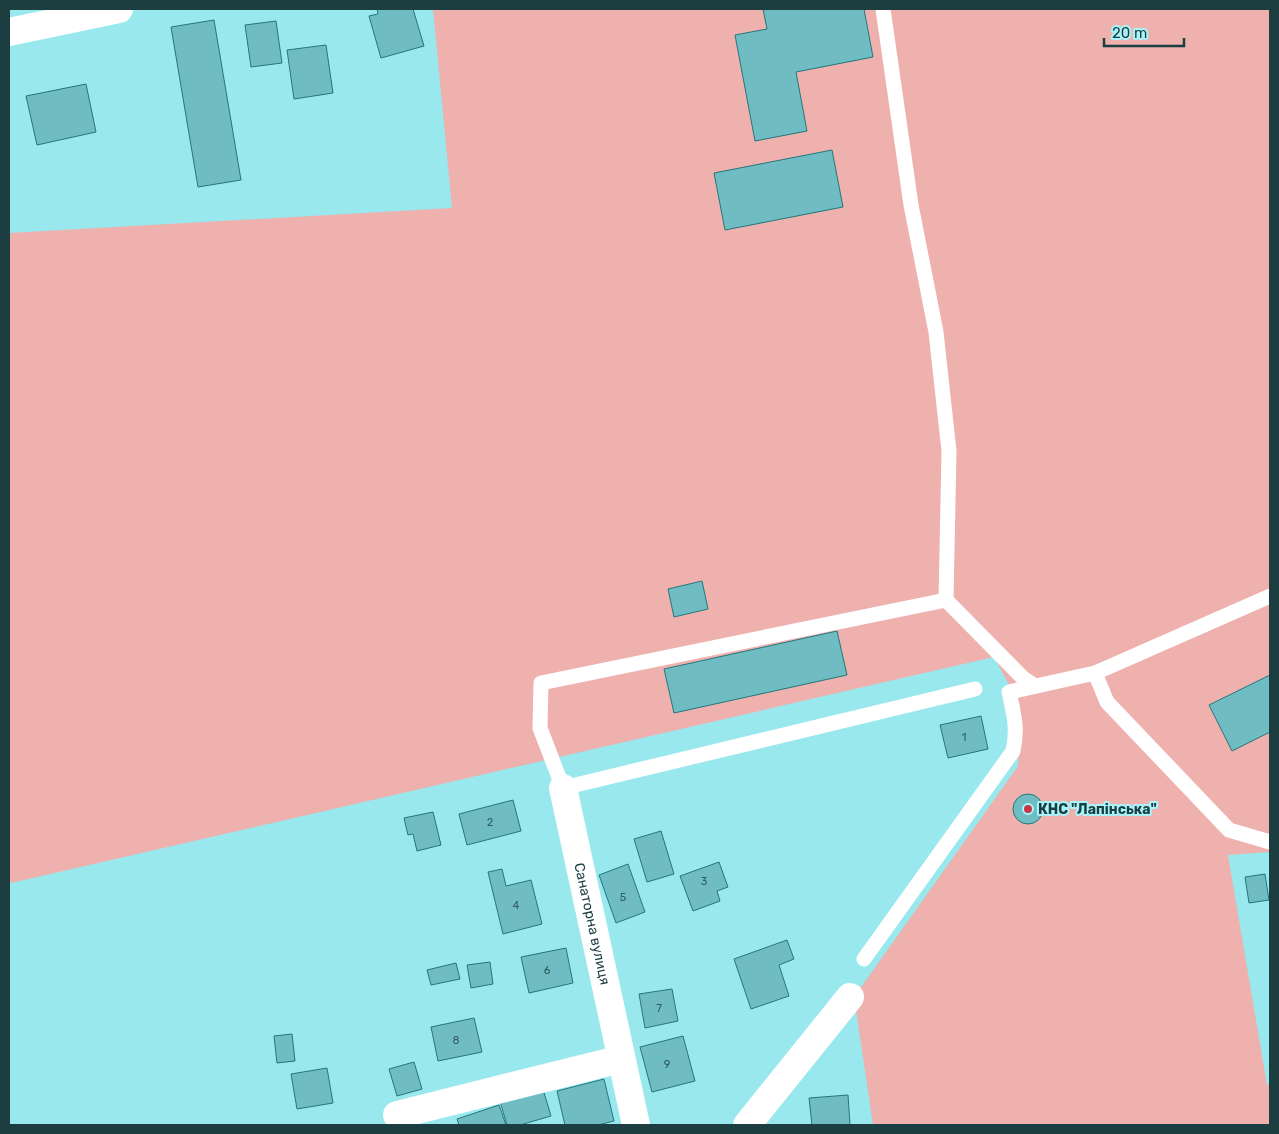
<svg xmlns="http://www.w3.org/2000/svg" width="1279" height="1134" viewBox="0 0 1279 1134" font-family="Rubik,sans-serif">
	<style>
		.green { fill: #eeb1ae }
		.building { fill: #6fbdc3; stroke: #22777c }
		.lines { fill: none; stroke-linecap: round; stroke-linejoin: round }
		.lane { stroke: #fff; stroke-width: 15 }
		.street { stroke: #fff; stroke-width: 28 }
		.poi-dot { fill: #c73741; stroke: #a6f6fc; stroke-width: 2 }
		.labels { text-anchor: middle; dominant-baseline: central; stroke-width: 4; stroke-linejoin: round; paint-order: stroke }
		.number-label { font-size: 11px; fill: #315e61 }
		.poi-label { font-size: 14px; font-weight: bold; fill: #1c3e40; stroke: #a6f6fc; text-anchor: start }
		.street-label { font-size: 14px; fill: #1c3e40; stroke: #a6f6fc }
	</style>
	<rect width="100%" height="100%" fill="#99e8ee"/>
	<!-- green -->
	<polygon class="green" points="433,9 1270,9 1270,852 1228,855 1267,1085 1270,1085 1270,1125 873,1125 854,997 1018,766 1020,705 994,657 11,883 9,879 9,233 452,208"/>
	<!-- building -->
	<g class="building">
		<polygon points="377,9 413,9 424,46 381,58 369,16 378,14"/>
		<polygon points="763,9 864,9 873,57 796,72 807,131 755,141 735,35 767,29"/>
		<polygon points="214,20 241,180 198,187 171,27"/>
		<polygon points="276,21 282,63 251,67 245,25"/>
		<polygon points="326,45 333,93 294,99 287,50"/>
		<polygon points="86,84 96,132 37,145 26,96"/>
		<polygon points="832,150 843,207 725,230 714,173"/>
		<polygon points="702,581 708,609 674,617 668,589"/>
		<polygon points="837,631 847,675 674,713 664,669"/>
		<polygon points="1270,675 1270,732 1232,751 1209,705"/>
		<polygon points="981,716 988,749 948,758 940,725"/>
		<circle cx="1028" cy="809" r="15"/>
		<polygon points="513,800 521,831 467,845 459,814"/>
		<polygon points="433,812 441,845 417,851 413,834 408,835 404,818"/>
		<polygon points="661,831 674,874 647,882 634,839"/>
		<polygon points="719,862 728,887 717,891 720,901 693,911 680,876"/>
		<polygon points="628,864 645,912 616,923 599,875"/>
		<polygon points="502,869 506,886 531,880 542,924 503,934 488,872"/>
		<polygon points="1265,874 1269,900 1249,903 1245,877"/>
		<polygon points="787,940 794,959 779,965 789,996 751,1009 734,959"/>
		<polygon points="566,948 573,983 529,993 521,957"/>
		<polygon points="490,962 493,984 471,988 467,965"/>
		<polygon points="456,963 460,979 431,985 427,970"/>
		<polygon points="672,989 678,1021 645,1028 639,994"/>
		<polygon points="474,1018 482,1052 438,1061 431,1027"/>
		<polygon points="292,1034 295,1061 277,1063 274,1036"/>
		<polygon points="683,1036 695,1081 652,1092 640,1047"/>
		<polygon points="414,1062 422,1089 397,1096 389,1069"/>
		<polygon points="327,1068 333,1103 297,1109 291,1074"/>
		<polygon points="604,1079 614,1121 598,1125 565,1125 557,1091"/>
		<polygon points="542,1086 551,1116 520,1125 507,1125 499,1098"/>
		<polygon points="848,1095 850,1125 812,1125 809,1098"/>
		<polygon points="499,1105 506,1125 459,1125 457,1119"/>
	</g>
	<g class="lines">
		<!-- lane -->
		<g class="lane">
			<polyline points="883,9 911,205 936,332 949,451 946,600"/>
			<polyline points="1095,673 1270,596"/>
			<polyline points="975,689 563,788 540,728 541,683 946,600 1023,678 1035,686"/>
			<path d="M864,959L1013,751C1018,728 1014,715 1009,692L1095,673L1107,702L1229,830L1270,842"/>
		</g>
		<!-- street -->
		<g class="street">
			<polyline points="9,32 119,9"/>
			<path id="s1" d="M563,788L636,1125"/>
			<polyline points="397,1115 621,1059"/>
			<polyline points="747,1125 850,997"/>
		</g>
	</g>
	<!-- markers -->
	<circle class="poi-dot" cx="1028" cy="809" r="5"/>
	<g class="labels">
		<!-- number labels -->
		<g class="number-label">
			<text x="964" y="737">1</text>
			<text x="490" y="822">2</text>
			<text x="704" y="881">3</text>
			<text x="623" y="897">5</text>
			<text x="516" y="905">4</text>
			<text x="547" y="970">6</text>
			<text x="659" y="1008">7</text>
			<text x="456" y="1040">8</text>
			<text x="667" y="1064">9</text>
		</g>
		<!-- poi labels -->
		<g class="poi-label">
			<text x="1038" y="809">КНС "Лапінська"</text>
		</g>
		<!-- street labels -->
		<g class="street-label">
			<text stroke="none"><textPath href="#s1" startOffset="139">Санаторна вулиця</textPath></text>
		</g>
	</g>
	<!-- border -->
	<rect width="1279" height="1134" fill="none" stroke="#1c3e40" stroke-width="20"/>
	<!-- scale -->
	<path d="M1104 38v8h80v-8" fill="none" stroke="#1c3e40" stroke-width="2.5"/>
	<text x="1112" y="38" font-size="15" fill="#1c3e40" stroke="#a6f6fc" stroke-width="4" paint-order="stroke">20 m</text>
</svg>
